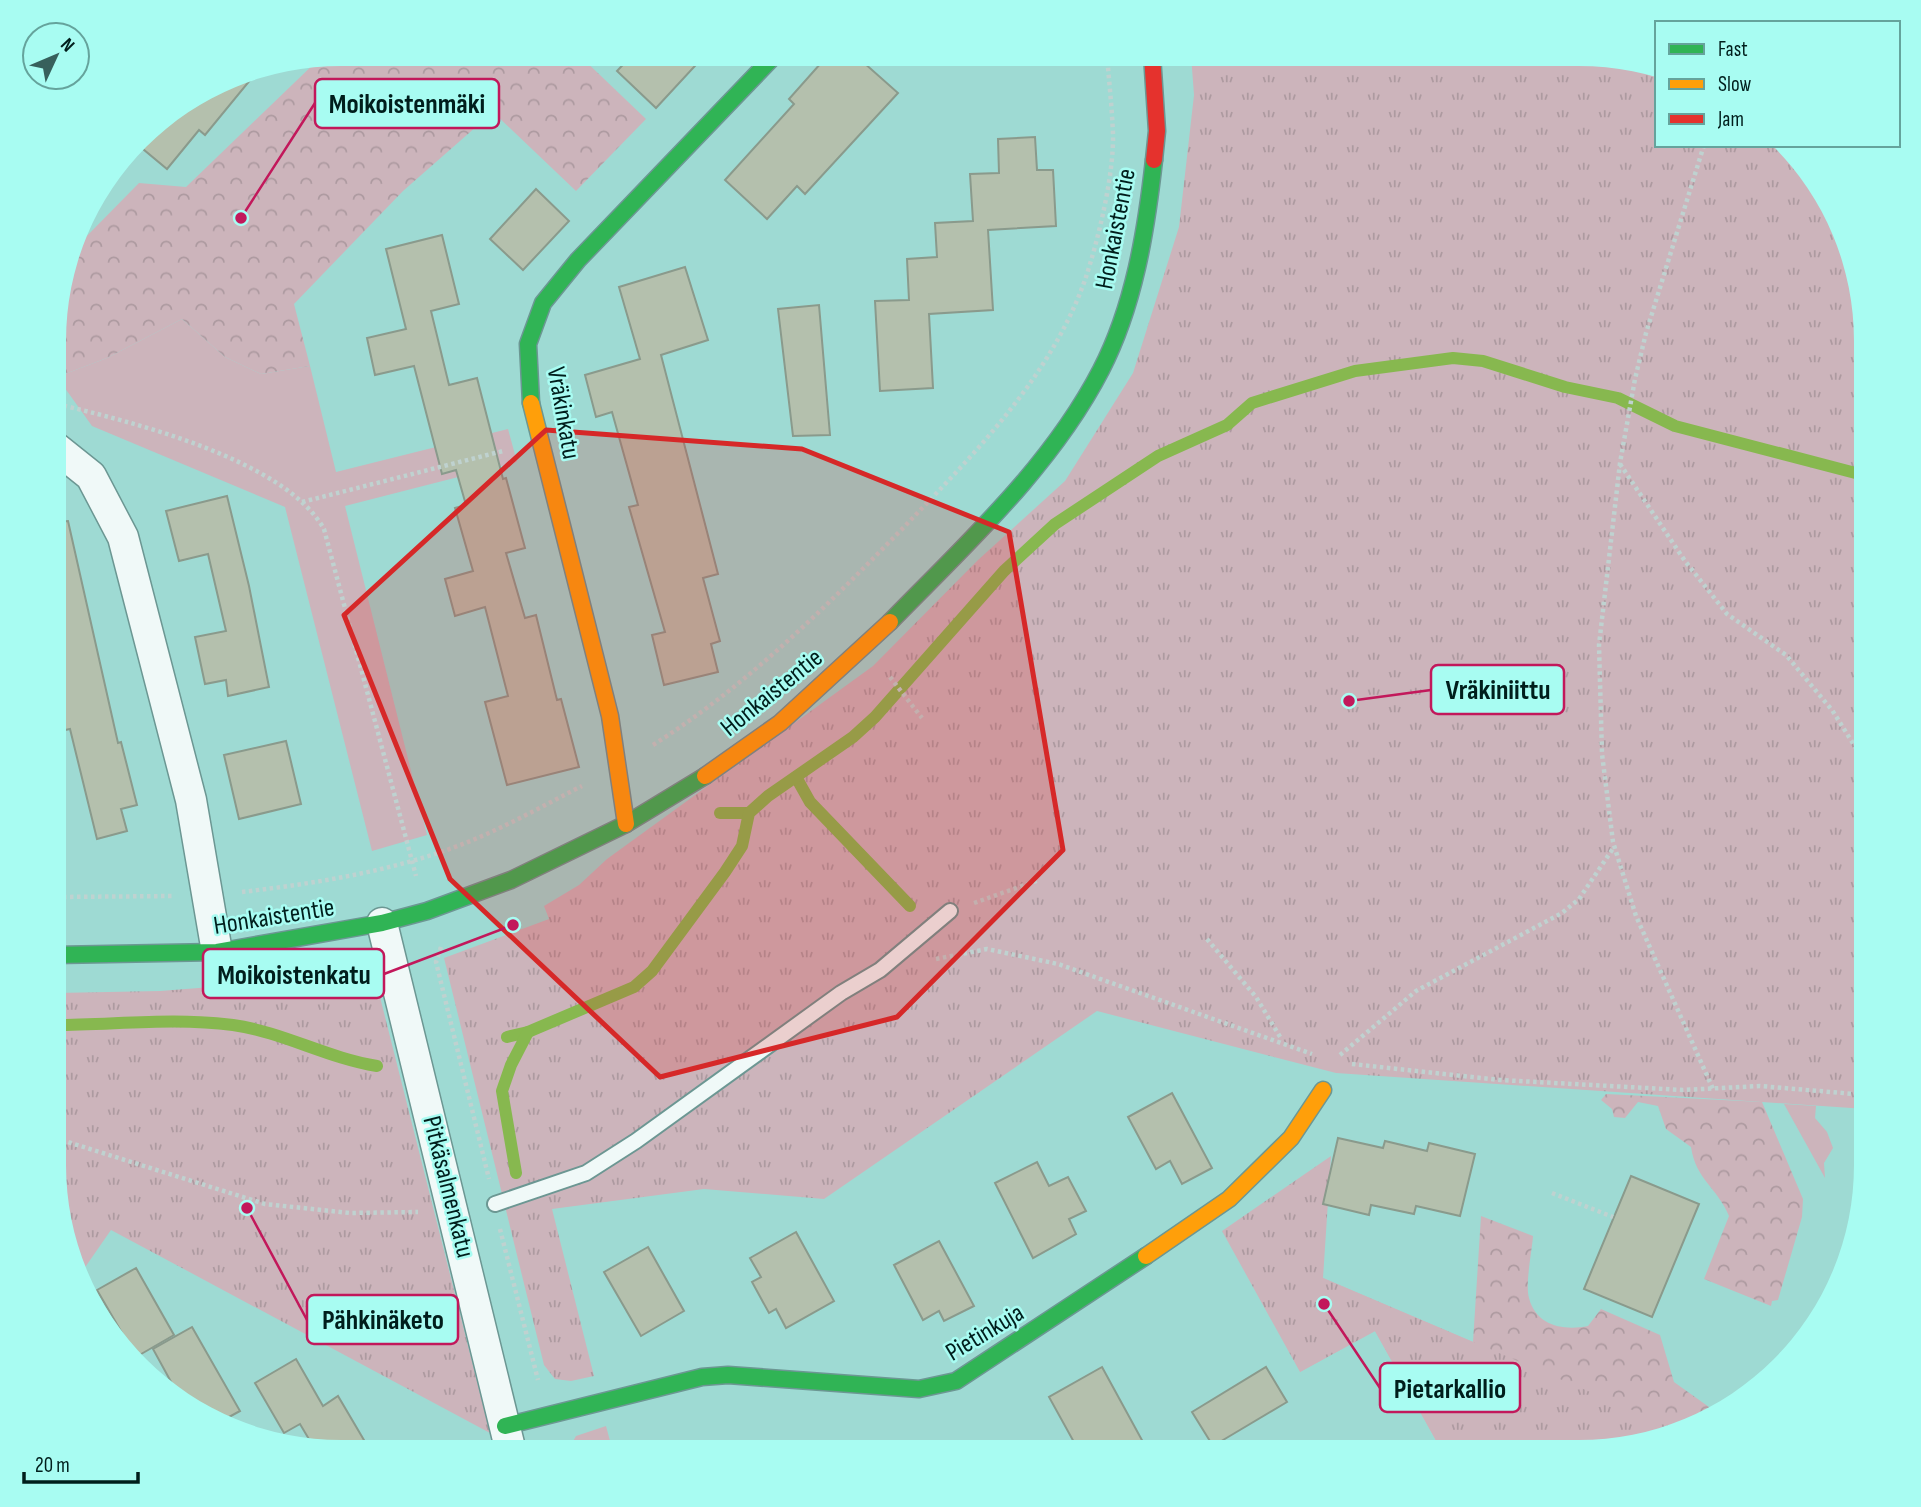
<svg xmlns="http://www.w3.org/2000/svg" width="1921" height="1507" viewBox="0 0 1921 1507" font-family="'Sofia Sans Condensed',sans-serif">
	<style>
		.grass { fill: #ccb4bb }
		.forest { fill: url(#forest-crowns) }
		.park { fill: url(#park-tufts) }
		.lines { fill: none; stroke-linecap: round; stroke-linejoin: round }
		.stream { stroke: #87b84f; stroke-width: 12 }
		.building { fill: #b4c0ad; stroke: #8a9a8c; stroke-width: 2 }
		.lane-casing { stroke: #6c9793; stroke-width: 18 }
		.street-casing { stroke: #6c9793; stroke-width: 33 }
		.fast-casing { stroke: #6c9793; stroke-width: 19 }
		.slow-casing { stroke: #6c9793; stroke-width: 19 }
		.jam-casing { stroke: #6c9793; stroke-width: 19 }
		.path { stroke: #bfd2d0; stroke-width: 4.5; stroke-dasharray: 3.5 3.5; stroke-linecap: butt }
		.lane { stroke: #f0f9f8; stroke-width: 14 }
		.street { stroke: #f0f9f8; stroke-width: 30 }
		.fast { stroke: #30b455; stroke-width: 16 }
		.slow { stroke: #ff9f0a; stroke-width: 16 }
		.jam { stroke: #e5322d; stroke-width: 16 }
		.marked { fill: #d62828; fill-opacity: 0.2; stroke: #d62828; stroke-width: 5; stroke-linejoin: round }
		.labels { text-anchor: middle; dominant-baseline: central; stroke-width: 5; stroke-linejoin: round; paint-order: stroke }
		.street-label { font-size: 26px; fill: #001e1c; stroke: #a8fcf2 }
		.leader { fill: none; stroke: #c2185b; stroke-width: 2.5 }
		.callout-dot { fill: #c2185b; stroke: #a8fcf2; stroke-width: 2.5 }
		.callout { fill: #a8fcf2; stroke: #c2185b; stroke-width: 2.5 }
		.callout-label { font-size: 28px; text-anchor: middle; font-weight: bold; fill: #001e1c }
	</style>
	<defs>
		<pattern id="forest-crowns" width="20" height="18" patternUnits="userSpaceOnUse" patternTransform="scale(1.75)"><rect width="20" height="18" fill="#ccb4bb"/><path d="M2 6a3 3 0 1 1 6 0M12 15a3 3 0 1 1 6 0" fill="none" stroke="#ad9aa0"/></pattern>
		<pattern id="park-tufts" width="24" height="20" patternUnits="userSpaceOnUse" patternTransform="scale(1.75)"><rect width="24" height="20" fill="#ccb4bb"/><path d="M3 7l-1-3M5 7V3M7 7l1-3M15 17l-1-3M17 17v-4M19 17l1-3" fill="none" stroke="#ad9aa0"/></pattern>
	</defs>
	<rect width="100%" height="100%" fill="#9edad3"/>
	<!-- grass -->
	<g class="grass">
		<polygon points="182,319 225,357 261,374 310,366 336,472 508,429 517,462 345,506 427,835 372,851 285,507 92,426 57,377 107,358"/>
		<polygon points="1784,1104 1816,1106 1815,1118 1827,1132 1833,1148 1824,1163 1825,1178"/>
	</g>
	<!-- forest -->
	<g class="forest">
		<polygon points="341,54 578,54 646,119 576,191 493,112 403,191 294,304 310,366 261,374 225,357 182,319 107,358 57,377 57,303 76,247 139,183 186,187 320,58"/>
		<path d="M1606,1094L1762,1102L1803,1199L1802,1217L1778,1300L1772,1301L1771,1306L1704,1279L1729,1216C1717,1187 1696,1180 1691,1147L1666,1129L1658,1106L1638,1102L1625,1118L1614,1117L1612,1109L1601,1100Z"/>
		<path d="M1481,1216L1533,1236C1532,1251 1525,1284 1529,1298C1536,1326 1564,1331 1588,1326L1601,1309L1660,1335L1674,1382L1716,1412L1690,1431L1580,1453H1443L1375,1331L1300,1372L1323,1278L1473,1342Z"/>
	</g>
	<!-- park -->
	<g class="park">
		<polygon points="1191,55 1598,55 1657,68 1657,145 1783,145 1845,231 1867,341 1866,1109 1336,1073 1097,1011 824,1199 704,1189 552,1209 594,1376 571,1381 555,1379 544,1365 444,958 549,919 544,906 579,885 607,859 873,666 978,560 1065,481 1133,373 1179,227 1194,95"/>
		<polygon points="349,976 370,981 380,997 490,1433 111,1230 79,1276 55,1185 55,993 160,991"/>
		<polygon points="1331,1156 1323,1278 1684,1432 1580,1453 1443,1453 1375,1331 1300,1372 1222,1231"/>
		<polygon points="606,1426 613,1452 567,1452 576,1436"/>
	</g>
	<g class="lines">
		<!-- stream -->
		<g class="stream">
			<polyline points="796,777 810,802 910,906"/>
			<polyline points="720,813 749,813"/>
			<path d="M55,1025C114,1025 174,1017 233,1025C283,1032 327,1058 377,1066"/>
			<polyline points="507,1037 528,1032 634,987 652,971 725,872 742,846 749,813 768,796 853,737 875,717 1004,571 1055,524 1158,456 1227,425 1252,403 1355,371 1453,358 1483,361 1565,387 1618,398 1675,426 1867,476"/>
			<polyline points="516,1173 502,1091 511,1065 528,1032"/>
		</g>
	</g>
	<!-- building -->
	<g class="building">
		<polygon points="633,54 706,54 656,108 617,71"/>
		<polygon points="829,54 854,54 898,93 805,194 797,186 767,219 725,180 794,104 789,99"/>
		<polygon points="260,68 205,135 199,130 167,169 137,144 152,125 249,70"/>
		<polygon points="1035,137 1037,170 1053,170 1056,226 988,230 993,310 929,314 933,388 880,391 875,301 909,300 907,259 937,257 935,223 973,221 970,174 999,173 998,139"/>
		<polygon points="536,189 569,221 523,270 490,239"/>
		<polygon points="442,235 459,304 431,311 449,385 477,378 503,479 506,478 525,548 506,553 525,618 536,615 557,700 561,699 579,767 507,785 485,702 508,696 485,607 455,616 445,579 473,571 455,508 466,505 456,470 442,474 414,366 375,375 367,338 406,329 386,249"/>
		<polygon points="685,267 708,340 661,355 718,574 703,578 720,641 711,644 718,672 664,685 652,635 665,632 629,507 638,505 612,412 596,417 585,375 640,359 619,287"/>
		<polygon points="819,305 830,435 793,436 778,309"/>
		<polygon points="227,496 249,586 269,687 228,696 226,680 205,684 195,637 226,631 208,554 179,561 166,511"/>
		<polygon points="68,521 118,743 121,742 137,805 121,809 127,831 97,839 70,729 56,732 56,522"/>
		<polygon points="286,741 301,804 239,819 224,755"/>
		<polygon points="1172,1093 1212,1168 1182,1184 1170,1161 1156,1169 1128,1117"/>
		<polygon points="1338,1138 1383,1148 1385,1141 1427,1151 1429,1143 1475,1154 1460,1216 1416,1206 1414,1214 1371,1205 1369,1215 1323,1204"/>
		<polygon points="1037,1162 1049,1186 1068,1177 1086,1211 1069,1219 1076,1234 1033,1258 995,1183"/>
		<polygon points="1631,1176 1699,1204 1652,1317 1584,1289"/>
		<polygon points="796,1232 834,1301 786,1328 776,1309 769,1313 752,1282 761,1277 750,1258"/>
		<polygon points="939,1241 974,1306 944,1321 939,1311 923,1320 894,1265"/>
		<polygon points="648,1247 684,1311 641,1336 604,1272"/>
		<polygon points="136,1268 174,1335 136,1357 97,1290"/>
		<polygon points="192,1327 240,1411 218,1423 181,1400 153,1349"/>
		<polygon points="296,1359 323,1406 338,1396 371,1452 316,1451 300,1424 284,1433 255,1383"/>
		<polygon points="1102,1367 1149,1453 1080,1453 1049,1397"/>
		<polygon points="1266,1367 1287,1402 1213,1446 1192,1412"/>
	</g>
	<g class="lines">
		<!-- lane casing -->
		<g class="lane-casing">
			<polyline id="lane" points="495,1204 586,1173 636,1141 841,993 880,970 950,911"/>
		</g>
		<!-- street casing -->
		<g class="street-casing">
			<g id="street">
				<polyline points="56,448 91,476 123,537 191,800 217,952"/>
				<polyline points="382,923 511,1452"/>
			</g>
		</g>
		<!-- fast casing -->
		<g class="fast-casing">
			<g id="fast">
				<polyline points="531,403 528,344 543,303 578,260 776,54"/>
				<path d="M890,622C965,545 1051,467 1101,370C1134,306 1146,232 1154,160"/>
				<polyline points="55,955 217,952 382,923 427,911 511,880 626,824 705,776"/>
				<polyline points="505,1426 702,1377 728,1375 919,1389 956,1381 1146,1256"/>
			</g>
		</g>
		<!-- slow casing -->
		<g class="slow-casing">
			<g id="slow">
				<polyline points="531,403 610,716 626,824"/>
				<polyline points="705,776 780,723 890,622"/>
				<polyline points="1146,1256 1229,1199 1291,1138 1323,1090"/>
			</g>
		</g>
		<!-- jam casing -->
		<g class="jam-casing">
			<polyline id="jam" points="1152,55 1157,131 1154,160"/>
		</g>
		<!-- path -->
		<g class="path">
			<polyline points="1704,145 1646,333 1635,379 1620,463 1599,645 1602,754 1613,842 1636,916 1713,1089"/>
			<path d="M57,404C132,422 284,459 324,529L416,876"/>
			<polyline points="1620,464 1685,561 1727,614 1786,655 1832,710 1866,764"/>
			<polyline points="302,502 503,451"/>
			<polyline points="890,677 922,718"/>
			<path d="M653,745C749,684 826,607 905,526C975,453 1050,378 1085,280C1098,241 1114,175 1113,134C1112,108 1109,81 1107,55"/>
			<path d="M242,892C326,882 414,868 491,832C522,818 552,801 582,786"/>
			<polyline points="56,897 174,896"/>
			<polyline points="974,903 1039,880"/>
			<polyline points="1207,939 1256,997 1282,1040"/>
			<polyline points="441,947 436,962 489,1179"/>
			<polyline points="936,959 987,949 1058,964 1312,1054"/>
			<polyline points="1340,1055 1416,991 1562,913 1579,899 1614,847"/>
			<polyline points="1352,1064 1500,1080 1683,1090 1760,1086 1866,1095"/>
			<polyline points="55,1138 265,1204 350,1213 418,1212"/>
			<polyline points="1552,1193 1613,1217"/>
			<polyline points="500,1229 538,1380"/>
		</g>
		<!-- lane -->
		<use href="#lane" class="lane"/>
		<!-- street -->
		<use href="#street" class="street"/>
		<!-- fast -->
		<use href="#fast" class="fast"/>
		<!-- slow -->
		<use href="#slow" class="slow"/>
		<!-- jam -->
		<use href="#jam" class="jam"/>
	</g>
	<!-- marked area -->
	<path class="marked" d="M546,430L802,449L1009,532L1063,850L897,1017L660,1077L450,879L344,615Z"/>
	<g class="labels">
		<!-- street labels -->
		<g class="street-label">
			<text transform="translate(1116 229) rotate(-79)">Honkaistentie</text>
			<text transform="translate(563 413) rotate(80)">Vräkinkatu</text>
			<text transform="translate(772 693) rotate(-39)">Honkaistentie</text>
			<text transform="translate(274 917) rotate(-9)">Honkaistentie</text>
			<text transform="translate(448 1187) rotate(76)">Pitkäsalmenkatu</text>
			<text transform="translate(985 1333) rotate(-31)">Pietinkuja</text>
		</g>
	</g>
	<!-- crop -->
	<path d="M0 0H1921V1507H0ZM341 66H1579A275 275 0 0 1 1854 341V1165A275 275 0 0 1 1579 1440H341A275 275 0 0 1 66 1165V341A275 275 0 0 1 341 66Z" fill="#a8fcf2" fill-rule="evenodd"/>
	<!-- callouts -->
	<path class="leader" d="M241 218L315 103M1349 701L1431 690M513 925L384 974M247 1208L307 1320M1324 1304L1380 1388"/>
	<g class="callout-dot">
		<circle cx="241" cy="218" r="7"/>
		<circle cx="1349" cy="701" r="7"/>
		<circle cx="513" cy="925" r="7"/>
		<circle cx="247" cy="1208" r="7"/>
		<circle cx="1324" cy="1304" r="7"/>
	</g>
	<g class="callout">
		<rect x="315" y="79" width="184" height="49" rx="7"/>
		<rect x="1431" y="665" width="133" height="49" rx="7"/>
		<rect x="203" y="949" width="181" height="49" rx="7"/>
		<rect x="307" y="1295" width="151" height="49" rx="7"/>
		<rect x="1380" y="1363" width="140" height="49" rx="7"/>
	</g>
	<g class="callout-label">
		<text x="407" y="113">Moikoistenmäki</text>
		<text x="1498" y="699">Vräkiniittu</text>
		<text x="294" y="984">Moikoistenkatu</text>
		<text x="383" y="1329">Pähkinäketo</text>
		<text x="1450" y="1398">Pietarkallio</text>
	</g>
	<!-- legend -->
	<rect x="1655" y="21" width="245" height="126" fill="#a8fcf2" stroke="#65a39c" stroke-width="2"/>
	<rect x="1669" y="44" width="35" height="10" fill="#30b455" stroke="#65a39c" stroke-width="2"/>
	<text x="1718" y="56" font-size="21" fill="#001e1c">Fast</text>
	<rect x="1669" y="79" width="35" height="10" fill="#ff9f0a" stroke="#65a39c" stroke-width="2"/>
	<text x="1718" y="91" font-size="21" fill="#001e1c">Slow</text>
	<rect x="1669" y="114" width="35" height="10" fill="#e5322d" stroke="#65a39c" stroke-width="2"/>
	<text x="1718" y="126" font-size="21" fill="#001e1c">Jam</text>
	<!-- north arrow -->
	<g transform="translate(56 56) rotate(46)"><circle r="33" fill="#a8fcf2" stroke="#65a39c" stroke-width="2"/>
	<path d="M0-5L12 26L0 18L-12 26Z" fill="#37605c"/>
	<text y="-10" font-size="19" font-weight="bold" text-anchor="middle" fill="#001e1c">N</text>
	</g>
	<!-- scale -->
	<path d="M24 1472v10h114v-10" fill="none" stroke="#001e1c" stroke-width="3.5"/>
	<text x="35" y="1472" font-size="21" fill="#001e1c" stroke="#a8fcf2" stroke-width="5" paint-order="stroke">20 m</text>
</svg>
